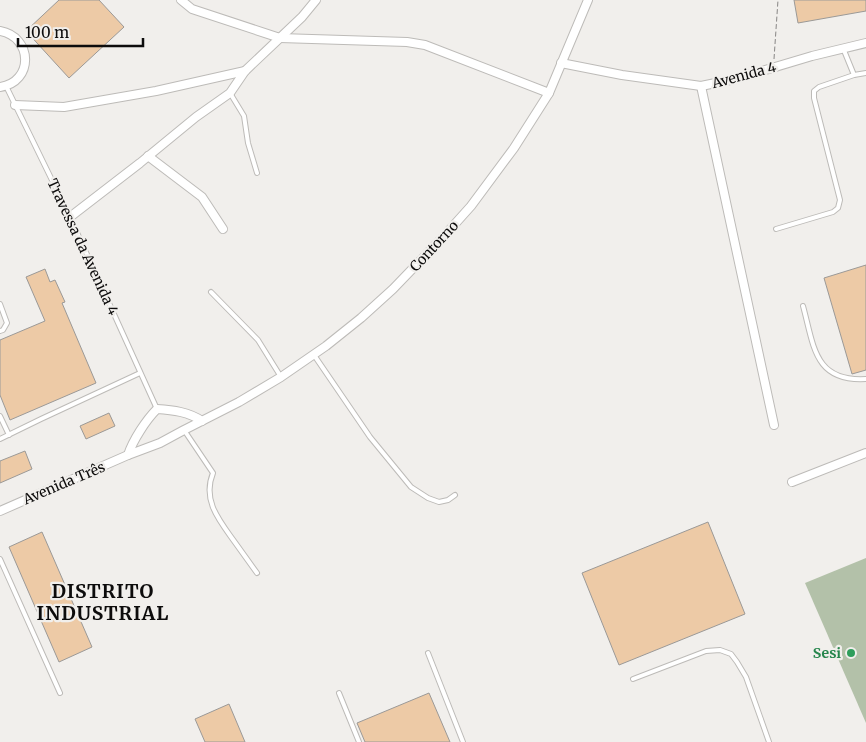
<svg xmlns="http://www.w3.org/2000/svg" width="866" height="742" viewBox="0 0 866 742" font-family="Merriweather,serif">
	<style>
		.green { fill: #b3c1a9 }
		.building { fill: #edcaa6; stroke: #9b9997 }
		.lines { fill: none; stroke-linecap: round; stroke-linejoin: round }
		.service-casing { stroke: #bdbbb8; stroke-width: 6 }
		.minor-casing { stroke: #bdbbb8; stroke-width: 10 }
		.path { stroke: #888685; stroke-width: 1; stroke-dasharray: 5 2.5; stroke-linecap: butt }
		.service { stroke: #fff; stroke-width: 4 }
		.minor { stroke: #fff; stroke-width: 8 }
		.leisure-dot { fill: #2e9e5b; stroke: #f1efec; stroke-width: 2 }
		.labels { text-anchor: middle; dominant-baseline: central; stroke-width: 4.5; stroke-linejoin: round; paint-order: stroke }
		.street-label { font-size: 14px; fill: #0d0c0c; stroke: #f1efec }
		.leisure-label { font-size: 14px; font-weight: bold; fill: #27864d; stroke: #f1efec; text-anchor: end }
		.district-label { font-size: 19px; font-weight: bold; letter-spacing: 1px; fill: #0d0c0c; stroke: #f1efec }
	</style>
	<rect width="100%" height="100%" fill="#f1efec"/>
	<!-- green -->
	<polygon class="green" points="866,558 866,723 805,583"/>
	<!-- building -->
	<g class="building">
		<polygon points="59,0 99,0 124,27 69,78 26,31"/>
		<polygon points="794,0 866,0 866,11 798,23"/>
		<polygon points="866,265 866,370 852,374 824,278"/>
		<polygon points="45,269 50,282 55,280 65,302 62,303 96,383 10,420 0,395 0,340 45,321 26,277"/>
		<polygon points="109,413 115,426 86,439 80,426"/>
		<polygon points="25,451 32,469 0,483 0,461"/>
		<polygon points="708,522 745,614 619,665 582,573"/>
		<polygon points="42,532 92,647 59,662 9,547"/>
		<polygon points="429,693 450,742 365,742 357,723"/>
		<polygon points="229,704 245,742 205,742 195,719"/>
	</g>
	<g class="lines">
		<!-- service casing -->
		<g class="service-casing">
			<g id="service">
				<polyline points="843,48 854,75 866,73"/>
				<polyline points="6,86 70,217 157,409"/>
				<polyline points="230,93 244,116 248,143 257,173"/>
				<polyline points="776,229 833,212 838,208 840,200 814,98 814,91 819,87 854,75"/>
				<polyline points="211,292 258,340 281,377"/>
				<polyline points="0,304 7,323 3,330 0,331"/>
				<path d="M803,306C814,346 814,382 866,379"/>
				<polyline points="314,355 370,437 411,487 428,498 439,502 448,500 455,495"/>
				<polyline points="0,416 9,435"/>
				<path d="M184,430L213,473C202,500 219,520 234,541C242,552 249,562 257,573"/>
				<polyline points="0,439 41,419 140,373"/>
				<polyline points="0,559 60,693"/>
				<polyline points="428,653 463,742"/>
				<polyline points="633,679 706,651 720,650 731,654 737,662 746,677 769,742"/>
				<polyline points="339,693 359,742"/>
			</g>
		</g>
		<!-- minor casing -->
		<g class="minor-casing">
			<g id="minor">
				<polyline points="181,0 192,9 280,38 407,42 425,45 549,93"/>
				<path d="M0,31C33,37 34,82 0,87"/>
				<polyline points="561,63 622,75 701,86 735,79 812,56 866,43"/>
				<polyline points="701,86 774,425"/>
				<polyline points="15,105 64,107 156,91 245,71"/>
				<polyline points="148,156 202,197 223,229"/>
				<polyline points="70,217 140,163 196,117 230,93 245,71 302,17 316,0"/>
				<path d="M128,455C133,440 146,420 157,409C173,410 189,412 202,421"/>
				<polyline points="792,482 866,453"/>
				<polyline points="0,511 128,455 160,443 184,430 239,402 281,377 326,346 361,318 393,289 445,235 471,206 514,148 549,93 588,0"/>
			</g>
		</g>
		<!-- path -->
		<polyline class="path" points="774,59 778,0"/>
		<!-- service -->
		<use href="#service" class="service"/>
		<!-- minor -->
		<use href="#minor" class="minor"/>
	</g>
	<!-- markers -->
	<circle class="leisure-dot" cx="851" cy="653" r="5"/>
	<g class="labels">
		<!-- street labels -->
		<g class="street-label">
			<text transform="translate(744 75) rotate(-15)">Avenida 4</text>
			<text transform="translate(434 246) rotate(-47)">Contorno</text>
			<text transform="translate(83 247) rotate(65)">Travessa da Avenida 4</text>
			<text transform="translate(64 483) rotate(-23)">Avenida Três</text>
		</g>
		<!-- leisure labels -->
		<g class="leisure-label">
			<text x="841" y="653">Sesi</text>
		</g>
		<!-- district labels -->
		<g class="district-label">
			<text x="103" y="591">DISTRITO<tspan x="103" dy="22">INDUSTRIAL</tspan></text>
		</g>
	</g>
	<!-- scale -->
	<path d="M18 38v8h125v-8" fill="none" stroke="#0d0c0c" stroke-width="2.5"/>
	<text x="25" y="38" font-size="15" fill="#0d0c0c" stroke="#f1efec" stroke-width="4" paint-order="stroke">100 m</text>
</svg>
